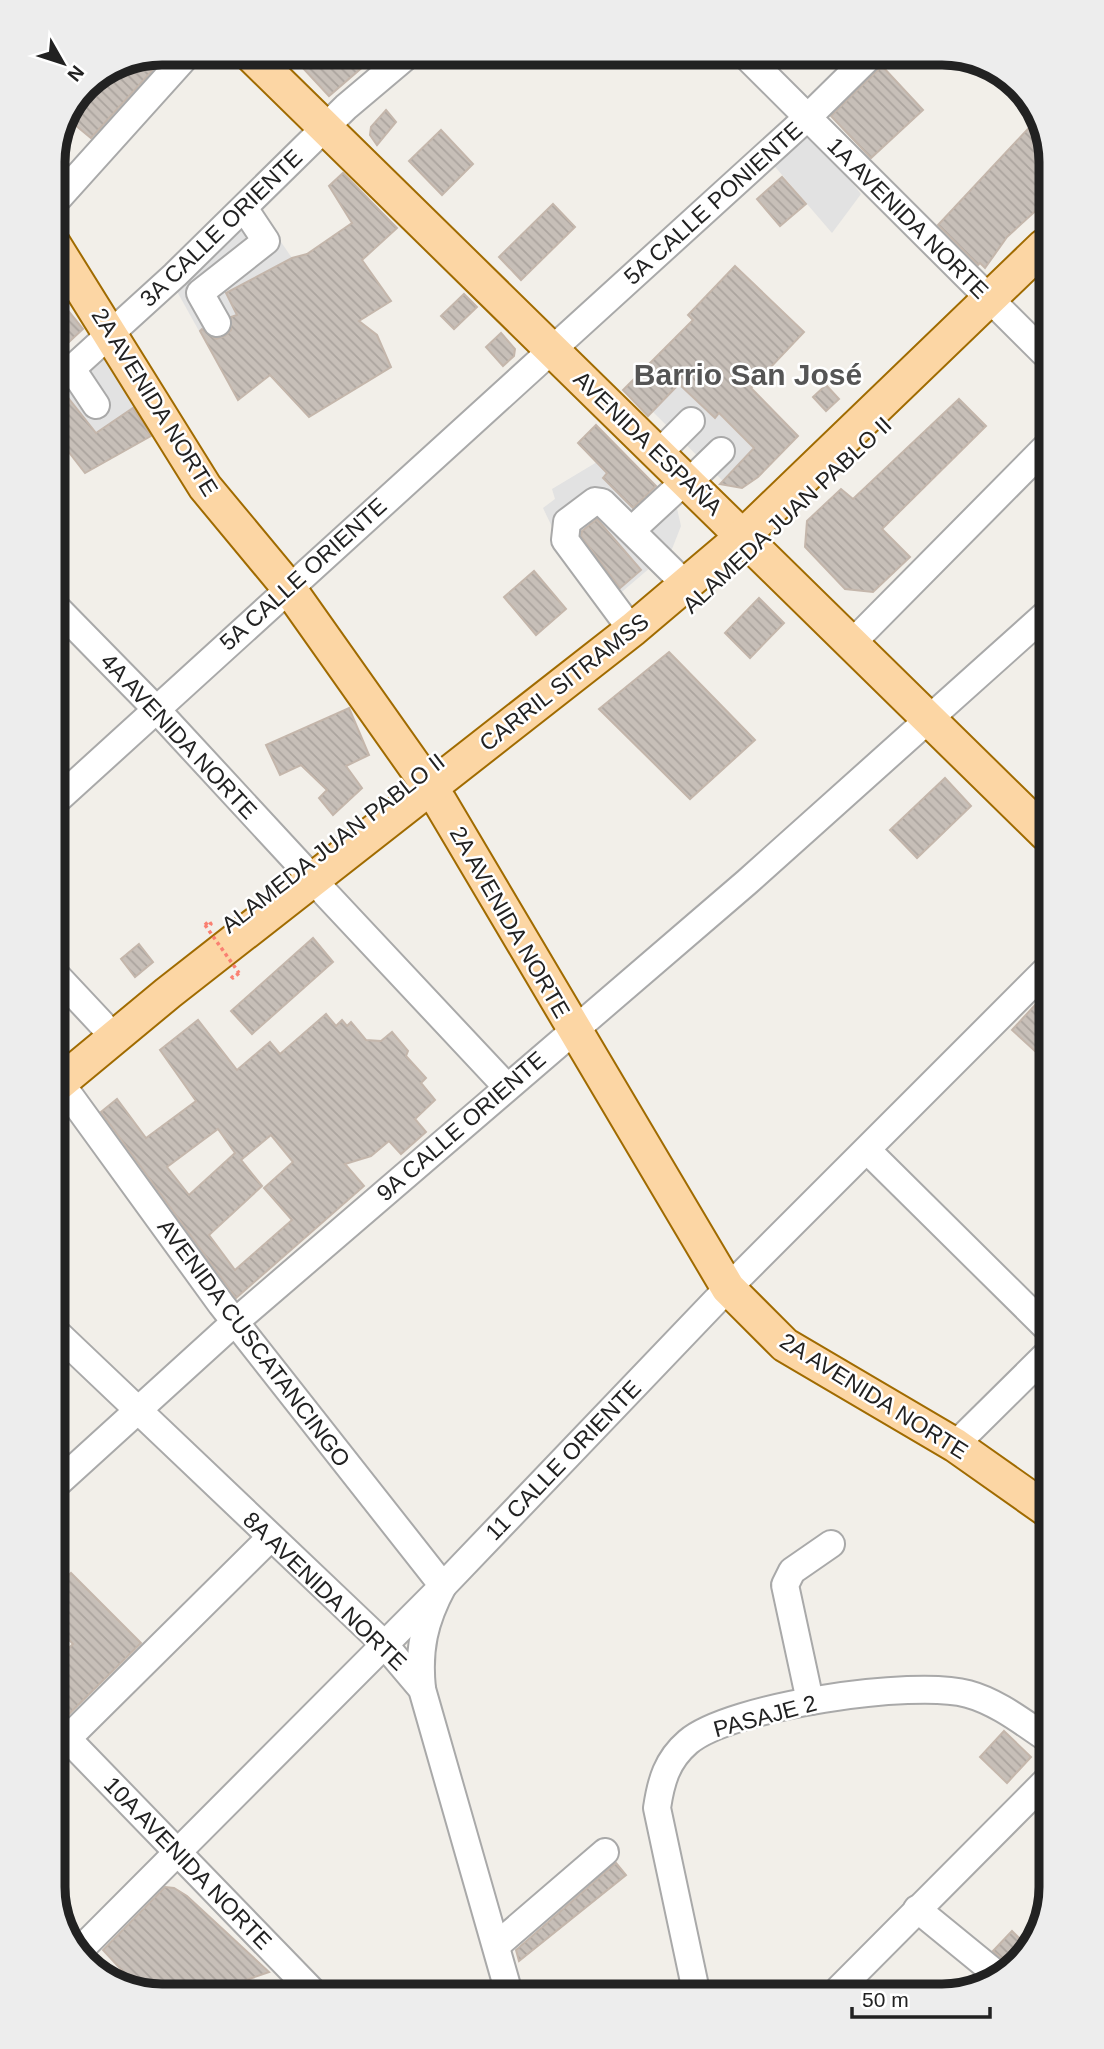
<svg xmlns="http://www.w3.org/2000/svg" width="1104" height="2049" viewBox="0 0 1104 2049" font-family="Helvetica,sans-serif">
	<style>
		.parking { fill: #e2e2e2 }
		.building { fill: url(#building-back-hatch); stroke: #c4b6ab; stroke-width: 2; fill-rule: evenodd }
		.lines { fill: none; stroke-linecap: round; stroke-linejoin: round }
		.minor-casing { stroke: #a9a9a9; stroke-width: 30 }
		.major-casing { stroke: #a06b00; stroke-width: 37 }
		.path { stroke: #fa8072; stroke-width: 3.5; stroke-dasharray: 3.5 3.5; stroke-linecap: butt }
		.minor { stroke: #fff; stroke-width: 26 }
		.major { stroke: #fcd6a4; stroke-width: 33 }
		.path-bridge { stroke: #fa8072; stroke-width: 3.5; stroke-dasharray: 3.5 3.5; stroke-linecap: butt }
		.labels { text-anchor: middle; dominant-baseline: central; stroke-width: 5; stroke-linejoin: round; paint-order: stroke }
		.street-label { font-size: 23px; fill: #222; stroke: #fff }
		.district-label { font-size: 30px; font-weight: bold; fill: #555; stroke: #fff }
		.rim { fill: none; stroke: #222; stroke-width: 9 }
	</style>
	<defs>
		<pattern id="building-back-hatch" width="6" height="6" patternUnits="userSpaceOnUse" patternTransform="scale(1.75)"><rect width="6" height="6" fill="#c7bfb8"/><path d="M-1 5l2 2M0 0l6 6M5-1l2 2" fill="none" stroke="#aba49e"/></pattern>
	</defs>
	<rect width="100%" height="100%" fill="#f2efe9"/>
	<!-- parking -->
	<g class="parking">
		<polygon points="805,132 817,139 861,194 832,233 771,162"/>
		<polygon points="259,210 292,258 227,293 237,315 199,331 174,286"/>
		<polygon points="104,349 144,401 96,433 59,386"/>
		<polygon points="679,384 714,418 719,414 754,448 723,481 652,411"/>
		<polygon points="597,462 607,473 603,478 633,509 657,486 676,504 681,526 672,549 603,608 567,558 543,508 555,499 552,489"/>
	</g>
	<!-- building -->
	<g class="building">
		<polygon points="289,53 379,53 329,96"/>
		<polygon points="155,55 160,62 91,138 69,120 85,84"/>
		<polygon points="882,66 923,110 871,158 831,116"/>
		<polygon points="386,110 396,122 377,145 370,135 371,127"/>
		<polygon points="1040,116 1043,120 1043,204 1007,237 985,268 980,263 978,265 938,225"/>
		<polygon points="441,130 473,164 442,195 409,161"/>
		<polygon points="343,173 397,228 362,260 391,301 359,321 377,335 391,367 309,417 270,375 238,400 200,331 202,329 216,339 225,336 231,330 231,317 237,315 226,293 292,258 307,254 352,223 329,186"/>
		<polygon points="782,177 806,204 780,226 757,199"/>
		<polygon points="553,204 575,227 521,280 499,257"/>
		<polygon points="735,266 804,332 751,388 798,436 758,477 742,488 720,484 754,448 719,413 715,418 679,384 648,416 623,390 693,320 688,315"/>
		<polygon points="53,292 83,329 54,356 53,319"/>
		<polygon points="464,294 477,307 454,329 441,316"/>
		<polygon points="501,333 515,349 514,356 503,366 486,347"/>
		<polygon points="826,385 839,399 826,411 813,397"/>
		<polygon points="66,395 96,433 133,408 151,436 85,473 54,433 54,400"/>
		<polygon points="959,399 986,426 882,529 910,557 873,592 845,589 805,547 807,521 841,489 853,499"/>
		<polygon points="596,425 656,486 633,508 603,478 607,473 578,443"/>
		<polygon points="597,519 641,570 620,588 581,536 582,531"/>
		<polygon points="534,571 566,609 536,635 504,597"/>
		<polygon points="759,598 784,623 750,658 725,633"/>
		<polygon points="669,652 755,740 690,799 599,709"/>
		<polygon points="349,708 369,755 346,766 362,788 333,815 319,798 327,790 301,765 280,775 266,745"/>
		<polygon points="945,778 971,806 917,858 890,830"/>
		<polygon points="313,938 333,962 252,1034 231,1011"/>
		<polygon points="139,944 153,962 135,977 121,959"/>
		<polygon points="1047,992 1047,1025 1048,1063 1012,1030"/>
		<path d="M326,1014L336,1026L342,1020L347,1026L351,1022L366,1040L381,1041L392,1032L408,1051L406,1056L426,1078L421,1083L435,1100L415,1119L426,1132L401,1154L389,1141L371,1156L345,1164L364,1186L236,1298L101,1112L117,1099L146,1138L196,1101L160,1050L198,1020L237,1070L270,1042L280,1054ZM218,1129L235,1153L189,1195L167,1167ZM271,1135L293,1162L264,1188L292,1220L235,1270L209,1235L262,1186L241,1160Z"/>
		<polygon points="71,1573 141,1643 67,1716 60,1709 60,1656 73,1644 60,1631 59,1584"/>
		<polygon points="1004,1731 1031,1757 1007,1783 980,1757"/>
		<polygon points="616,1863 626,1875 519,1961 516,1950"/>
		<polygon points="165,1887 174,1888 187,1896 269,1972 201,1996 155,1996 141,1991 103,1950"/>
		<polygon points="1012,1931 1031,1950 1011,1966 993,1951"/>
	</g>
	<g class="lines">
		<!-- minor casing -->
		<g class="minor-casing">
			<g id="minor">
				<polyline points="743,53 1044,353"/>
				<polyline points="53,204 189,53"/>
				<polyline points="217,323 200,293 266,241 244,208"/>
				<polyline points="72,369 96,405"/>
				<polyline points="54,385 175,275 346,107 410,53"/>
				<polyline points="659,453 691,421"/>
				<polyline points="689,482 721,451"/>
				<polyline points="633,529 686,480"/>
				<polyline points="55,606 155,708 302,867"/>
				<polyline points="622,617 565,540 567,522 595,501 602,502 674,573"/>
				<polyline points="853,642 1045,448"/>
				<polyline points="56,801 809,116 873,53"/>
				<polyline points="325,893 506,1086"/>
				<polyline points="57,976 102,1024"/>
				<path d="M70,1096L221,1304L443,1586C424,1621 418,1650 422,1689"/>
				<polyline points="867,1150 1049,1330"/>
				<polyline points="58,1334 383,1643 422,1689 509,1993"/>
				<polyline points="955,1445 1049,1352"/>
				<polyline points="59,1482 235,1322 747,882 1045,615"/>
				<polyline points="810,1701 785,1585 792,1571 831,1544"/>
				<polyline points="60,1731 316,1995"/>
				<polyline points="67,1739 270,1538"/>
				<polyline points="917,1909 999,1976"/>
				<polyline points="497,1945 605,1852"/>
				<polyline points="79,1951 443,1586 728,1288 1047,969"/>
				<polyline points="839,1989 1051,1776"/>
				<path d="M696,1991L657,1808C661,1781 667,1760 688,1742C730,1706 914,1679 968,1694C998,1702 1025,1724 1051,1741"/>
			</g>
		</g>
		<!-- major casing -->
		<g class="major-casing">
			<g id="major">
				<polyline points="249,53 1046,834"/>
				<polyline points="53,243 205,487 288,587 440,802 728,1288 785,1345 955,1445 1050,1512"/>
				<polyline points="57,1085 168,993 633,629 744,535 1044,246"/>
			</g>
		</g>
		<!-- path -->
		<g class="path">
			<polyline points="205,925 209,921 211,924 208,927"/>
			<polyline points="231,976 233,978 239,973"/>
		</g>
		<!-- minor -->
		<use href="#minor" class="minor"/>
		<!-- major -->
		<use href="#major" class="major"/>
		<!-- path-bridge -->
		<polyline class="path-bridge" points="205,925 239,973"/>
	</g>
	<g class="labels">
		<!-- street labels -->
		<g class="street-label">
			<text transform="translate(713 203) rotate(-42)">5A CALLE PONIENTE</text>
			<text transform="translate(908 218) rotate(45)">1A AVENIDA NORTE</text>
			<text transform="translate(221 228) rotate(-44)">3A CALLE ORIENTE</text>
			<text transform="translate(155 402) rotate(58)">2A AVENIDA NORTE</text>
			<text transform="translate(648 443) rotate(44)">AVENIDA ESPAÑA</text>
			<text transform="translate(787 515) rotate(-43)">ALAMEDA JUAN PABLO II</text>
			<text transform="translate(303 574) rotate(-42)">5A CALLE ORIENTE</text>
			<text transform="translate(564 682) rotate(-38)">CARRIL SITRAMSS</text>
			<text transform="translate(179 736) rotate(47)">4A AVENIDA NORTE</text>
			<text transform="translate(333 843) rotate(-38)">ALAMEDA JUAN PABLO II</text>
			<text transform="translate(510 922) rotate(60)">2A AVENIDA NORTE</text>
			<text transform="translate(461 1126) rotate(-41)">9A CALLE ORIENTE</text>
			<text transform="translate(254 1343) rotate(53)">AVENIDA CUSCATANCINGO</text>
			<text transform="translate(874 1396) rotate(32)">2A AVENIDA NORTE</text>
			<text transform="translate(563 1460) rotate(-46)">11 CALLE ORIENTE</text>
			<text transform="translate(325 1591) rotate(44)">8A AVENIDA NORTE</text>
			<text transform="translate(765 1716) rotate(-15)">PASAJE 2</text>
			<text transform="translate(188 1863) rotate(46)">10A AVENIDA NORTE</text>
		</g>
		<!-- district labels -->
		<g class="district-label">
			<text x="748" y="374">Barrio San José</text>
		</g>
	</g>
	<!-- crop -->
	<path d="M0 0H1104V2049H0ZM162 65H942A97 97 0 0 1 1039 162V1887A97 97 0 0 1 942 1984H162A97 97 0 0 1 65 1887V162A97 97 0 0 1 162 65Z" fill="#ededed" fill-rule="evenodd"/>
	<path class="rim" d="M162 65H942A97 97 0 0 1 1039 162V1887A97 97 0 0 1 942 1984H162A97 97 0 0 1 65 1887V162A97 97 0 0 1 162 65Z"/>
	<!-- north arrow -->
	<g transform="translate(63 63) rotate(129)" stroke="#ffffff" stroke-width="5" paint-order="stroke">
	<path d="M0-5L12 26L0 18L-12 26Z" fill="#222222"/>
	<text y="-10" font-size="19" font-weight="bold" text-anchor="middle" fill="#222222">N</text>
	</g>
	<!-- scale -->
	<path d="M852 2007v10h138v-10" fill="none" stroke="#222222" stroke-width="3.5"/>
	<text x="862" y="2007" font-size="21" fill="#222222" stroke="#ffffff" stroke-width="5" paint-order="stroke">50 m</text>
</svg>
